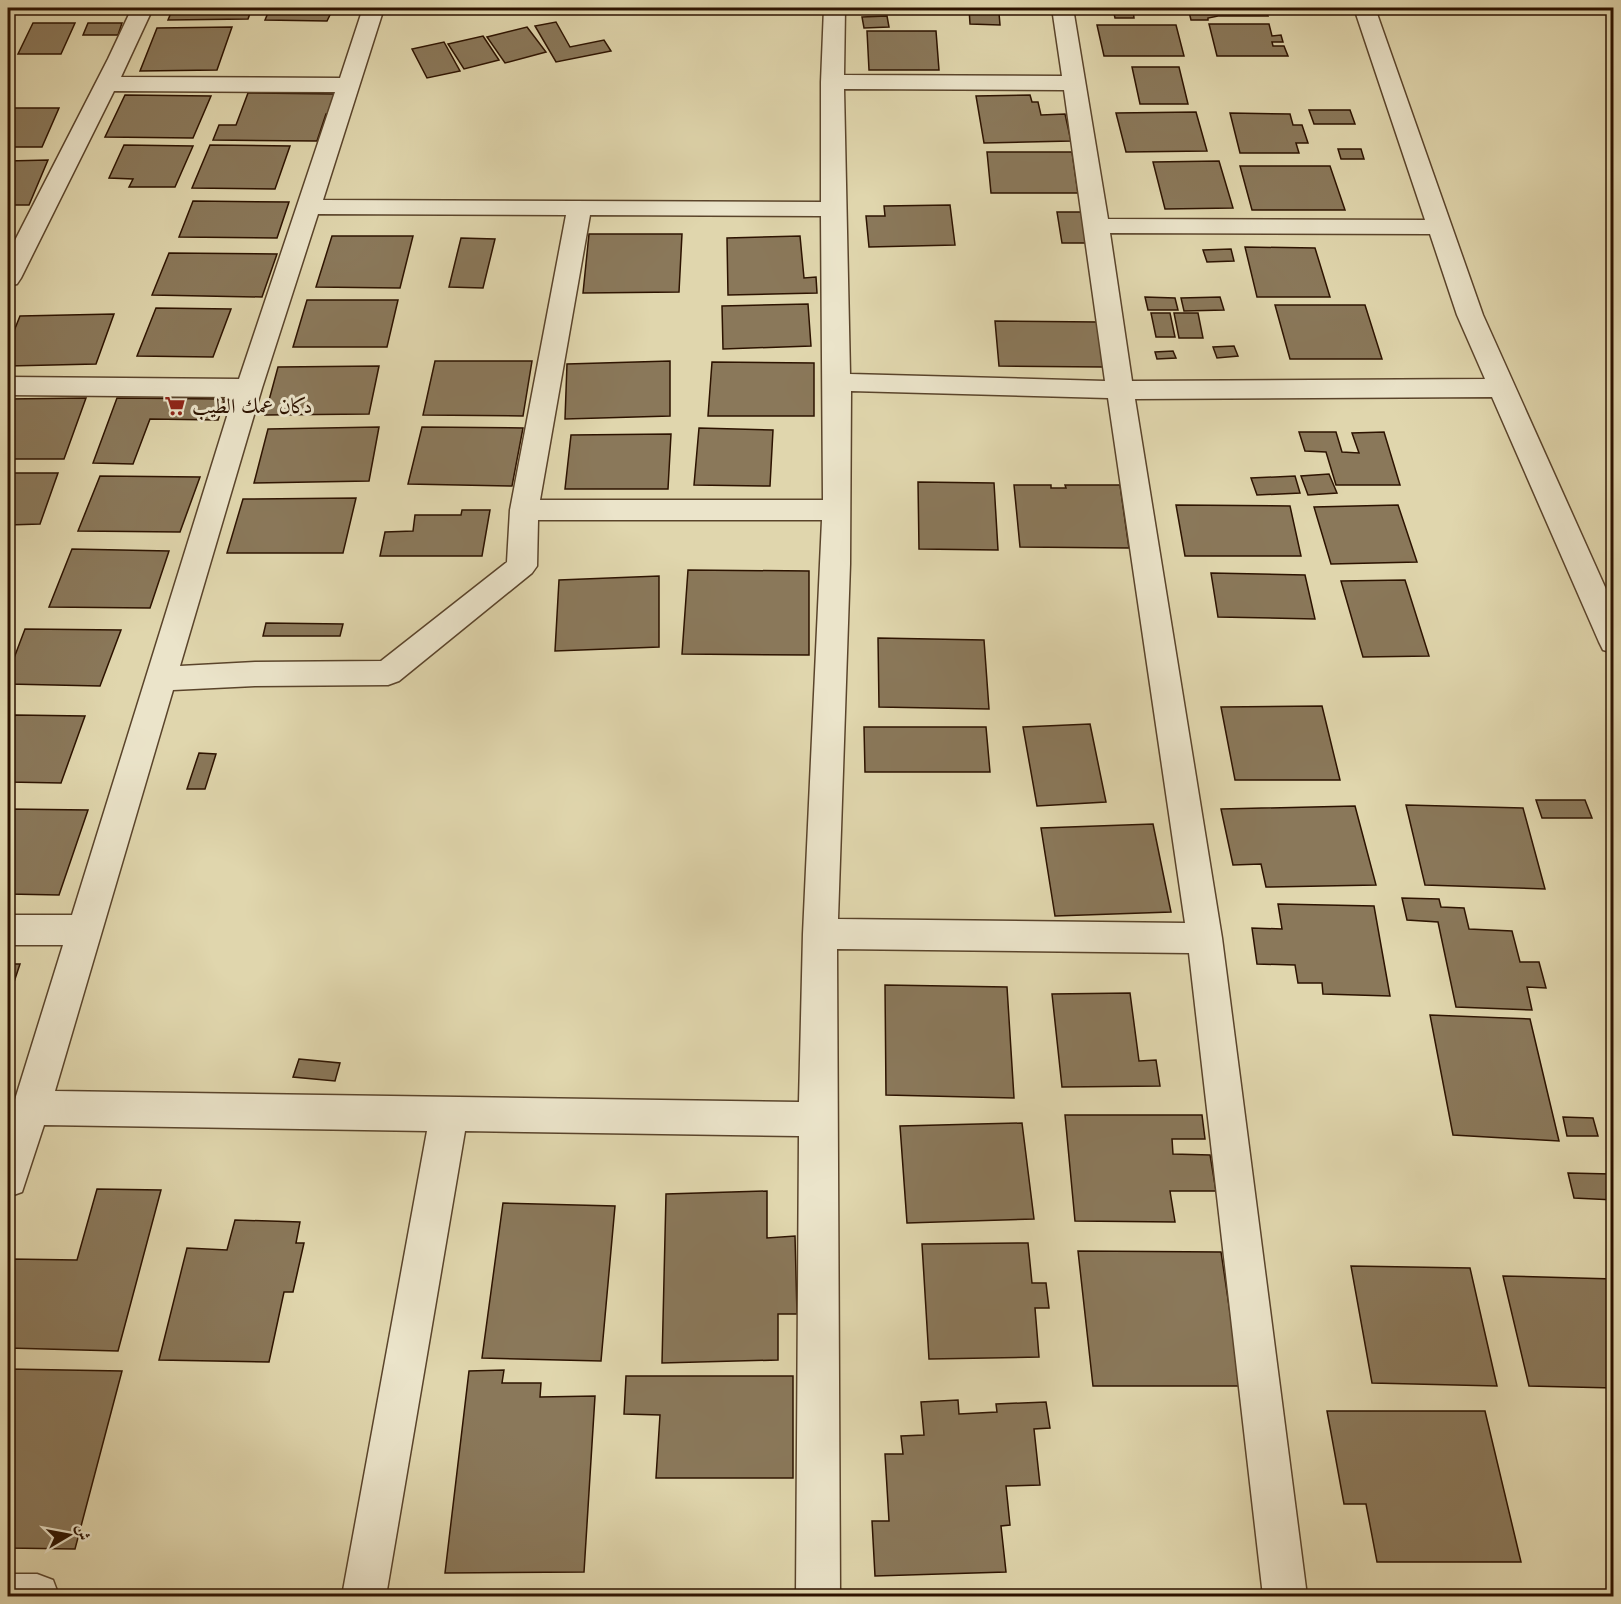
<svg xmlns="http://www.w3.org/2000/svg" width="1621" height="1604" viewBox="0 0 1621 1604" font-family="Cardo,Amiri,serif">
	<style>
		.building { fill: #8a785a; stroke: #2d1300; stroke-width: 1.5 }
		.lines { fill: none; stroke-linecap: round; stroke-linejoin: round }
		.minor-casing { stroke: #5a442b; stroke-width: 3 }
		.minor { fill: #ebe4ca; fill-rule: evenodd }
		.labels { text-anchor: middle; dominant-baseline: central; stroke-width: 6; stroke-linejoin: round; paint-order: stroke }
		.poi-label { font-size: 21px; fill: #2d1300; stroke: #ebe4ca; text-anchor: start }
	</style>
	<rect width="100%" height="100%" fill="#e0d6ad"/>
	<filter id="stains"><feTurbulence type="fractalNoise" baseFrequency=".00333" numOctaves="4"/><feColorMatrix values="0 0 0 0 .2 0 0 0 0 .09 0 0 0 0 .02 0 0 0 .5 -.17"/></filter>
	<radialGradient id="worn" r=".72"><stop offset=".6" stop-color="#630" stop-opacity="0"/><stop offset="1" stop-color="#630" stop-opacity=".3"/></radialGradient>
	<!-- building -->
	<g class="building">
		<polygon points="173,8 252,8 248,19 168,20"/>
		<polygon points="270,8 342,8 340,13 331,13 327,21 265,20"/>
		<polygon points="969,8 989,8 990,13 999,13 1000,25 970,24"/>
		<polygon points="1188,8 1265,8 1268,16 1218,16 1208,18 1208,20 1191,20"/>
		<polygon points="1113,9 1133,9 1134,18 1115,18"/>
		<polygon points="887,16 889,27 864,28 862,17"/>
		<polygon points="556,22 570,47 604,40 611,51 556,62 535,26"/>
		<polygon points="33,23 75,23 61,54 18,54"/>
		<polygon points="88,23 122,23 118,35 83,35"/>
		<polygon points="1209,24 1269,24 1272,36 1281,35 1283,42 1272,42 1273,46 1284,46 1288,56 1217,56"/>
		<polygon points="1097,25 1176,25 1184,56 1104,56"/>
		<polygon points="232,27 217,70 140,71 157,28"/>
		<polygon points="527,27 546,52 505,63 487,37"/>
		<polygon points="867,31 936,31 939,70 869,70"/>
		<polygon points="483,36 499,60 464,69 448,44"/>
		<polygon points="444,42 460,71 427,78 412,49"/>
		<polygon points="1132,67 1179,67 1188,104 1140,104"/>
		<polygon points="248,93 337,94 330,114 326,114 317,141 213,140 219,125 236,125"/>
		<polygon points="125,95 211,96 193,138 105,137"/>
		<polygon points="1030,95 1032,102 1038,102 1041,115 1065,114 1071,141 984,143 976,96"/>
		<polygon points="8,108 59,108 42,147 8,147"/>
		<polygon points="1309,110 1350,110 1355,124 1314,124"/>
		<polygon points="1196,112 1207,151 1126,152 1116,113"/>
		<polygon points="1230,113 1290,114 1293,125 1302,125 1308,143 1296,143 1299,153 1240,153"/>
		<polygon points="124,145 193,146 175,187 129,187 133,179 109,178"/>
		<polygon points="210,145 290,146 275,189 192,188"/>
		<polygon points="1338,149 1361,149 1364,159 1341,159"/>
		<polygon points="987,152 1072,152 1078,193 991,193"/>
		<polygon points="48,160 29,205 8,205 8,161"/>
		<polygon points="1219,161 1233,208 1165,209 1153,162"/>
		<polygon points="1240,166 1330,166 1345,210 1252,210"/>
		<polygon points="193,201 289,202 277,238 179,237"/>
		<polygon points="950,205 955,245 869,247 866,216 885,216 884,206"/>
		<polygon points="1057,212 1082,212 1088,243 1062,243"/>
		<polygon points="589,234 682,234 679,292 583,293"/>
		<polygon points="332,236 413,236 400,288 316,287"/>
		<polygon points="800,236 804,278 816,277 817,293 728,295 727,238"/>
		<polygon points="461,238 495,239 483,288 449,287"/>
		<polygon points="1245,247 1315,248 1330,297 1257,297"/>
		<polygon points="1231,249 1234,261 1207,262 1203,250"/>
		<polygon points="169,253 277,254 262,297 152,295"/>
		<polygon points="1145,297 1175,298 1178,310 1148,310"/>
		<polygon points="1220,297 1224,310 1184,311 1181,298"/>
		<polygon points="307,300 398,300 387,347 293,347"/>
		<polygon points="808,304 811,346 723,349 722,306"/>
		<polygon points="1275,305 1365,305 1382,359 1290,359"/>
		<polygon points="156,308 231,309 213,357 137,356"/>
		<polygon points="1151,313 1170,313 1175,337 1156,337"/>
		<polygon points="1174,313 1198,313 1203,338 1179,338"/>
		<polygon points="114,314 96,364 8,366 8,346 20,316"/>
		<polygon points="995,321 1098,322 1104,367 999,366"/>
		<polygon points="1234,346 1238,356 1217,358 1213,347"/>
		<polygon points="1173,351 1176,358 1157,359 1155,352"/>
		<polygon points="435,361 532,361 523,416 423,415"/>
		<polygon points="670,361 670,416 565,419 567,364"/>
		<polygon points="712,362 814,363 814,416 708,416"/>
		<polygon points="379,366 369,414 265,415 278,367"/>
		<polygon points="86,398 64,459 8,459 8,399"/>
		<polygon points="117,398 225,399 218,420 150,419 133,464 93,463"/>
		<polygon points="379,427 369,481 254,483 268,429"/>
		<polygon points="422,427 523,428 512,486 408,484"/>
		<polygon points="699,428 773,430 770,486 694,485"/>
		<polygon points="1299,432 1336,432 1342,452 1359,453 1352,433 1384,432 1400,485 1336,485 1326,452 1305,451"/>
		<polygon points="671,434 668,489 565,489 571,435"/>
		<polygon points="8,473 58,473 40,524 8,525"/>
		<polygon points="1329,474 1337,493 1308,495 1301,476"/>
		<polygon points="100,476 200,477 180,532 78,531"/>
		<polygon points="1295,476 1300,493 1257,495 1251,478"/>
		<polygon points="918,482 994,483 998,550 919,549"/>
		<polygon points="1014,485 1051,485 1051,488 1066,488 1065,485 1120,485 1129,548 1020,547"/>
		<polygon points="356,498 343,553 227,553 243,499"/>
		<polygon points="1176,505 1290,506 1301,556 1185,556"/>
		<polygon points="1398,505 1417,562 1331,564 1314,507"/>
		<polygon points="462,510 490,510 482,556 380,556 385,532 413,531 415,515 461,515"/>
		<polygon points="72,549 169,551 150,608 49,607"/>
		<polygon points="688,570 809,571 809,655 682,654"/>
		<polygon points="1211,573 1305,575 1315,619 1218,617"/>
		<polygon points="659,576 659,647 555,651 559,580"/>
		<polygon points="1405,580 1429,656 1363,657 1341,581"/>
		<polygon points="266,623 343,624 340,636 263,636"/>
		<polygon points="25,629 121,630 100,686 8,684 8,674"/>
		<polygon points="878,638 984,640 989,709 879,707"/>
		<polygon points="1322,706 1340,780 1235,780 1221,707"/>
		<polygon points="15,715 85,716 61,783 8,782 8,734"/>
		<polygon points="1090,724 1106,802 1037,806 1023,727"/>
		<polygon points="864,727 986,727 990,772 865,772"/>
		<polygon points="199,753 216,754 205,789 187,789"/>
		<polygon points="1536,800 1585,800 1592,818 1542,818"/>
		<polygon points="1406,805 1523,808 1545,889 1425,885"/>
		<polygon points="1355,806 1376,885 1266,887 1261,864 1233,865 1221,809"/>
		<polygon points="8,809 88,810 59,895 8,894"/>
		<polygon points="1153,824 1171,912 1055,916 1041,828"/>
		<polygon points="1402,898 1439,899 1441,907 1464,908 1469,929 1512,931 1520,962 1539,962 1546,988 1527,987 1532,1010 1456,1007 1438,922 1407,920"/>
		<polygon points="1278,904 1374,906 1390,996 1323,994 1322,983 1298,983 1295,965 1257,964 1252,928 1282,929"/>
		<polygon points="8,964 20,964 8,1000"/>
		<polygon points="885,985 1007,987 1014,1098 886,1095"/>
		<polygon points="1130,993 1139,1061 1156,1060 1160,1086 1062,1087 1052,994"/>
		<polygon points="1430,1015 1530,1019 1559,1141 1453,1135"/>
		<polygon points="299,1059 340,1063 335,1081 293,1077"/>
		<polygon points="1065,1115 1202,1115 1205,1139 1172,1139 1173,1154 1210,1155 1216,1191 1170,1191 1175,1222 1075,1221"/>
		<polygon points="1563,1117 1593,1118 1598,1136 1567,1136"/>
		<polygon points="1022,1123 1034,1219 907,1223 900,1126"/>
		<polygon points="1568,1173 1611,1174 1614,1200 1574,1198"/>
		<polygon points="97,1189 161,1190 118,1351 8,1348 8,1271 11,1259 77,1260"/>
		<polygon points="767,1191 767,1238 795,1236 797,1314 778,1314 778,1360 662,1363 666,1194"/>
		<polygon points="503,1203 615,1206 601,1361 482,1358"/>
		<polygon points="235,1220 300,1222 296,1243 304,1243 293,1292 284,1292 269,1362 159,1360 187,1248 227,1250"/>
		<polygon points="1028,1243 1032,1283 1046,1283 1049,1308 1035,1308 1039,1357 929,1359 922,1244"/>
		<polygon points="1078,1251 1221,1252 1241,1386 1093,1386"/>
		<polygon points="1351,1266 1470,1268 1497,1386 1372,1383"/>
		<polygon points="1503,1276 1614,1279 1614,1388 1529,1386"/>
		<polygon points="8,1369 122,1371 75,1549 8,1548"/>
		<polygon points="504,1370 502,1383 541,1383 540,1397 595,1396 584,1572 445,1573 469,1371"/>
		<polygon points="626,1376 793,1376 793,1478 656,1478 660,1415 624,1414"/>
		<polygon points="958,1400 959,1414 997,1412 996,1404 1046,1402 1050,1428 1034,1429 1040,1485 1006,1486 1010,1525 1001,1526 1006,1572 875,1576 872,1521 889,1521 885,1454 903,1454 901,1436 924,1435 921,1402"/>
		<polygon points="1327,1411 1485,1411 1521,1562 1377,1562 1366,1504 1344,1504"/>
	</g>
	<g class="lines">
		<!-- minor casing -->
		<g class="minor-casing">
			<g id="minor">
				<path d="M132,8H153L121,77L340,78L363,8H384L323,200L821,202V82L824,8H845L844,75L1062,76L1052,8H1073L1108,219L1425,220L1354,8H1375L1483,315L1614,607V653L1603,650L1599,642L1492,397L1135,399L1222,938L1307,1596H1263L1189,953L837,949L840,1596H796L799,1136L465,1131L386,1596H342L427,1131L44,1125L22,1192L8,1197V1122L63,945H8V915H72L233,397L8,395V377L239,379L335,92L114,91L21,278L17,284L8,286V254L108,59ZM844,89L1064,90L1105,381L850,374ZM318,214L566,215L510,510L507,562L381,661L255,662L180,666L262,388ZM590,215L821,216L823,500H540ZM1110,233L1430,234L1457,315L1485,379L1132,381ZM851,391L1108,398L1185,923L838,919L850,564ZM538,520H822L803,934L799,1102L55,1091L173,690L255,686L388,685L399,681L532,573L537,566Z"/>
				<polygon points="8,1574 37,1574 53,1580 59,1596 8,1596"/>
			</g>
		</g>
		<!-- minor -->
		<use href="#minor" class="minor"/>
	</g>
	<!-- icons -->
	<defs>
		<g id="supermarket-bare" transform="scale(1.62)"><path d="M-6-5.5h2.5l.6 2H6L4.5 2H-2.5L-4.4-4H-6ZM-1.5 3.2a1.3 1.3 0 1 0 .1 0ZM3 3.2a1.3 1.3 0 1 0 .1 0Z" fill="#8f2418" stroke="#ebe4ca" stroke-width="2.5" paint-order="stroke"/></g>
	</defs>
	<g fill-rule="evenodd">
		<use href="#supermarket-bare" x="175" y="406"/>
	</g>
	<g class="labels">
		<!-- poi labels -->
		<g class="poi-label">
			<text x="192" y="406">دكان عمك الطيب</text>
		</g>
	</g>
	<!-- margin -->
	<rect width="1621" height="1604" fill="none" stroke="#e0d6ad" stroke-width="30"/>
	<rect x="9" y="9" width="1603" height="1586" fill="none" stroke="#2d1300" stroke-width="3"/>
	<rect x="15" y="15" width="1591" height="1574" fill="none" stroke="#2d1300" stroke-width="1.5"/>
	<!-- north arrow -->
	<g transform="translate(69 1535) rotate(80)" stroke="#ebe4ca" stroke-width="4.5" paint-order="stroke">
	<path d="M0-4.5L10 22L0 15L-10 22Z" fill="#2d1300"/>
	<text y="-9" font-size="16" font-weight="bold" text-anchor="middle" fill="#2d1300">ش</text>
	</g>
	<rect width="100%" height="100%" filter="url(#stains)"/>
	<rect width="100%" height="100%" fill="url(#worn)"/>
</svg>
